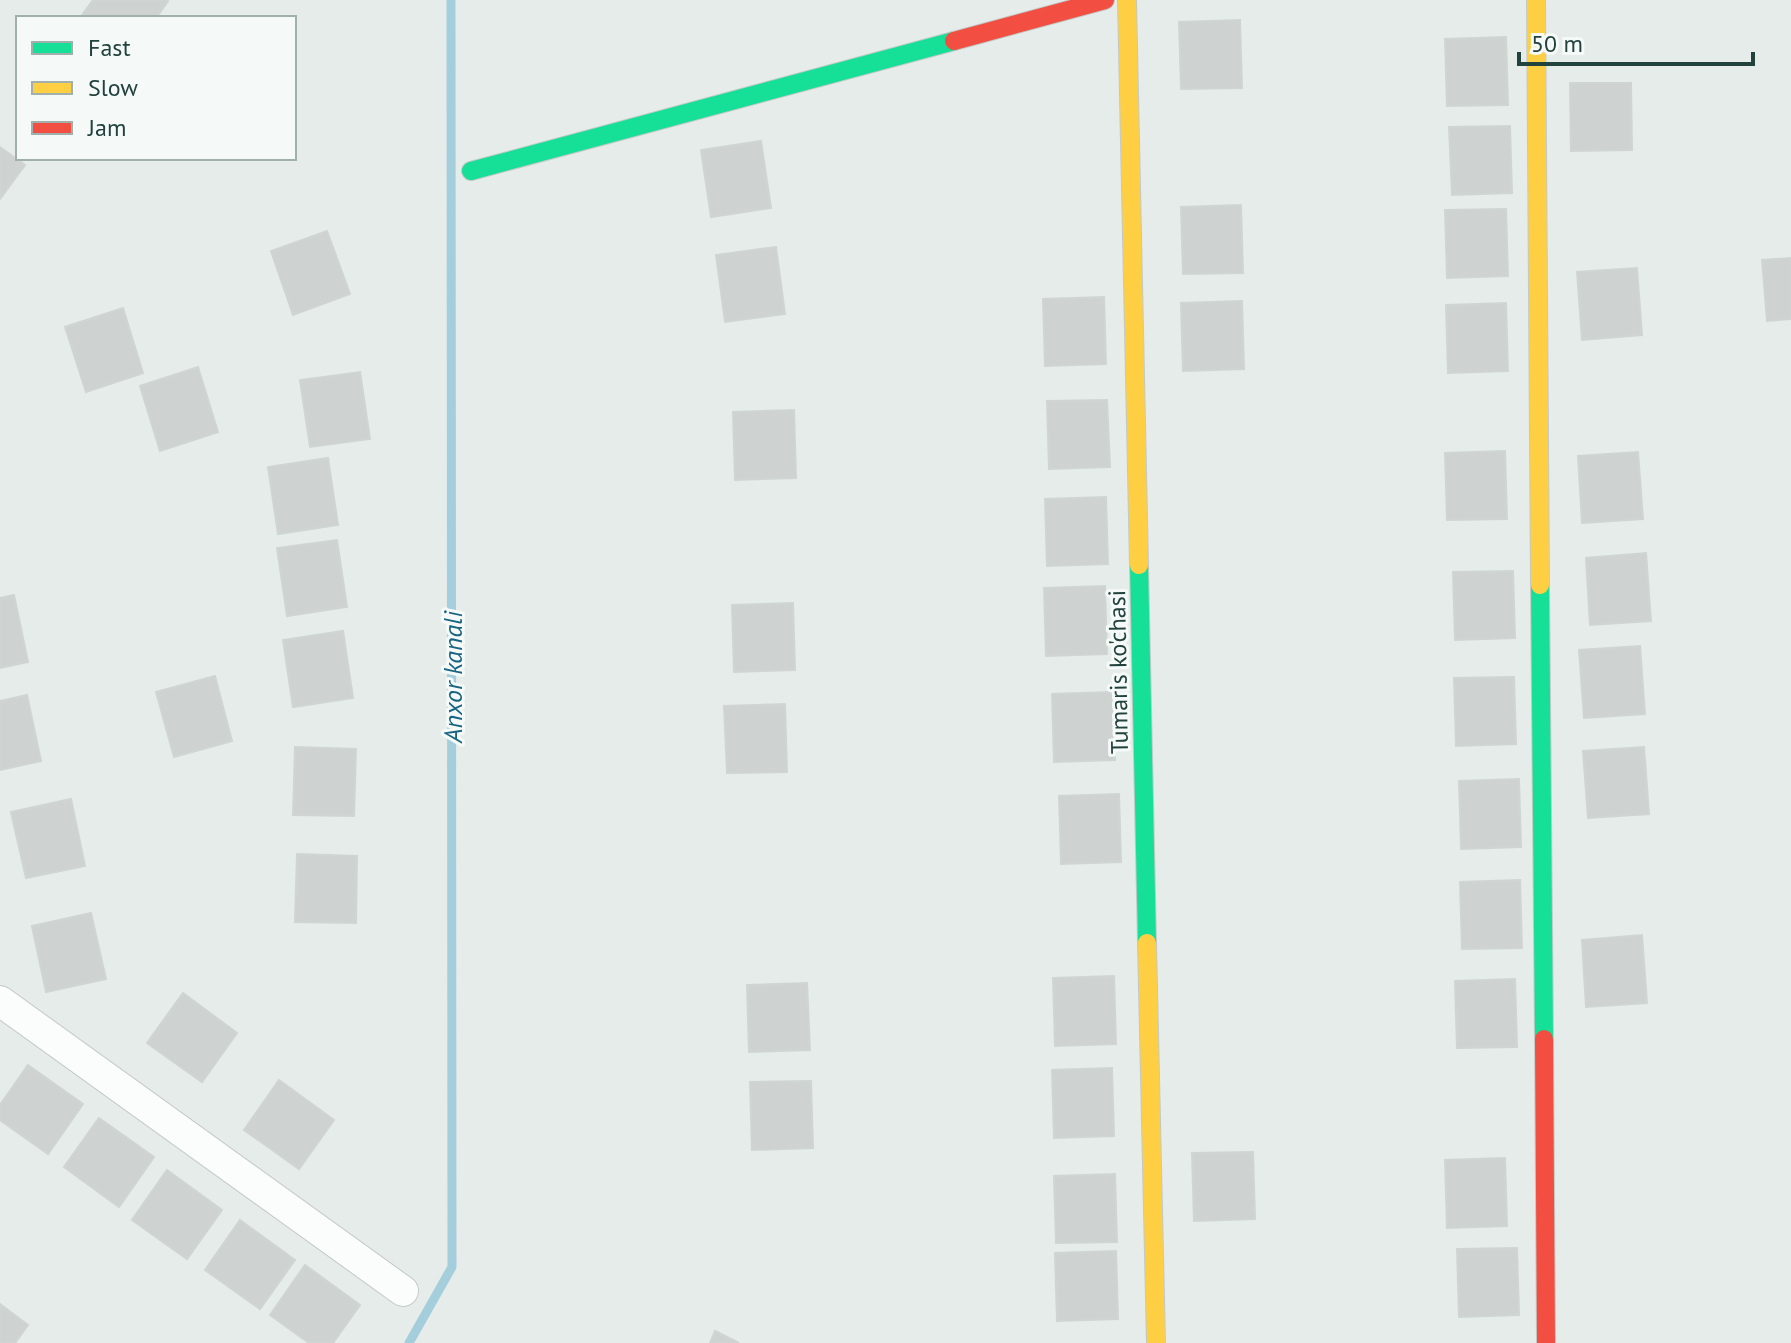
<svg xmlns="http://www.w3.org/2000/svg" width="1791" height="1343" viewBox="0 0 1791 1343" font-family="'PT Sans',sans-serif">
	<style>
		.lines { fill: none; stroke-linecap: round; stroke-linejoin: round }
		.stream { stroke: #a5cedc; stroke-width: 9 }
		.building { fill: #ced3d2; stroke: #cfd5d3; stroke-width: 2 }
		.street-casing { stroke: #c3c9c7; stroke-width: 32 }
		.fast-casing { stroke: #c2cac8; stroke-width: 20 }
		.slow-casing { stroke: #c2cac8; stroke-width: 20 }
		.jam-casing { stroke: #c2cac8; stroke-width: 20 }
		.street { stroke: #fbfcfc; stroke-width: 30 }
		.fast { stroke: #16e098; stroke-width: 18 }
		.slow { stroke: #ffcf43; stroke-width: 18 }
		.jam { stroke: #f24e42; stroke-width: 18 }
		.labels { text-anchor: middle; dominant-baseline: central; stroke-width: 6; stroke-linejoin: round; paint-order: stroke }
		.street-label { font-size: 24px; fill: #22423d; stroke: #f5faf8 }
		.water-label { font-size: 26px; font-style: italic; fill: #186482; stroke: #f5faf8 }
	</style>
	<rect width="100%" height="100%" fill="#e6ecea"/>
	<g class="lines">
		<!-- stream -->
		<polyline class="stream" points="409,1343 452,1267 451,0"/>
	</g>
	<!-- building -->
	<g class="building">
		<polygon points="93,0 166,0 168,1 156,18 80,18"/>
		<polygon points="1240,20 1242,88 1181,89 1179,22"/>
		<polygon points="1506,37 1508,105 1447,106 1445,39"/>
		<polygon points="1570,83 1631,83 1632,150 1571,151"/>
		<polygon points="1510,126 1512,193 1452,195 1449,127"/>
		<polygon points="761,141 771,208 711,217 701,150"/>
		<polygon points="0,147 25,165 0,199"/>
		<polygon points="1241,205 1243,273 1183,274 1181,207"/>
		<polygon points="1506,209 1508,276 1447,278 1445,210"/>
		<polygon points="327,231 350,294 293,315 271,251"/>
		<polygon points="776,247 785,314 725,322 716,255"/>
		<polygon points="1791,258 1791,319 1767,321 1762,260"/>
		<polygon points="1637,268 1642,335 1582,340 1577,272"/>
		<polygon points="1104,297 1106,364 1045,366 1043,299"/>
		<polygon points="1242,301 1244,369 1183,371 1181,303"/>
		<polygon points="1506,303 1508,371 1448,373 1446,305"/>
		<polygon points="123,308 143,373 86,392 65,327"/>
		<polygon points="198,367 218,432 160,451 140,386"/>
		<polygon points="360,372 370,439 310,447 300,380"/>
		<polygon points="1107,400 1110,467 1049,469 1047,401"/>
		<polygon points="794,410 796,478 735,480 733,412"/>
		<polygon points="1505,451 1507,519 1447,520 1445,453"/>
		<polygon points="1638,452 1643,519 1582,523 1578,456"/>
		<polygon points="328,458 338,525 278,534 268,467"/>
		<polygon points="1106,497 1108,564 1047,566 1045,499"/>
		<polygon points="337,540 347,607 287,616 277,548"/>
		<polygon points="1646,553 1651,621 1590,625 1586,558"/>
		<polygon points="1513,571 1515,638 1455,640 1453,572"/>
		<polygon points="1105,586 1107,654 1046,656 1044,588"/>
		<polygon points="14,595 28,662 0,668 0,598"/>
		<polygon points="793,603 795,670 734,672 732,605"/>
		<polygon points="343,631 353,698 293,707 283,640"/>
		<polygon points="1640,646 1645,714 1584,718 1579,650"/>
		<polygon points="215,676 232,741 174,757 156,692"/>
		<polygon points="1514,677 1516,744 1456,746 1454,678"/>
		<polygon points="1112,692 1115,760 1054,762 1052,694"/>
		<polygon points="27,695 41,761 0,770 0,701"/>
		<polygon points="785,704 787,772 727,773 724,706"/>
		<polygon points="295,747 356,749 354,816 293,815"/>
		<polygon points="1644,747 1649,814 1588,818 1583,751"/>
		<polygon points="1519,779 1521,847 1461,849 1459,781"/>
		<polygon points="1119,794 1121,862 1061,864 1059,796"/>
		<polygon points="71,799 85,866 26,878 11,812"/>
		<polygon points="297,854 357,856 356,923 295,922"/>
		<polygon points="1520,880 1522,948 1462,949 1460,882"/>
		<polygon points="91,913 106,979 46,992 32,926"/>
		<polygon points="1642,935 1647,1003 1586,1007 1582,940"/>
		<polygon points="1114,976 1116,1044 1055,1046 1053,978"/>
		<polygon points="1515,979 1517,1047 1457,1048 1455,981"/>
		<polygon points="807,983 810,1050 749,1052 747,985"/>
		<polygon points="183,993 237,1033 202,1082 147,1043"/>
		<polygon points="28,1065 83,1104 48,1154 0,1120 0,1105"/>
		<polygon points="1112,1068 1114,1136 1054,1138 1052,1070"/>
		<polygon points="279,1080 334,1120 299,1169 244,1130"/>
		<polygon points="811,1081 813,1148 752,1150 750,1082"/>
		<polygon points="99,1118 154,1157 119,1207 64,1167"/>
		<polygon points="1253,1152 1255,1219 1194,1221 1192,1153"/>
		<polygon points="1505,1158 1507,1226 1447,1228 1445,1160"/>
		<polygon points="167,1170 222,1210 187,1259 132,1220"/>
		<polygon points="1115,1174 1117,1242 1056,1243 1054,1176"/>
		<polygon points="240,1220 295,1260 260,1309 205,1270"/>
		<polygon points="1517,1248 1519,1315 1459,1317 1457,1249"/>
		<polygon points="1116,1251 1118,1319 1057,1321 1055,1253"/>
		<polygon points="305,1265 360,1305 333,1343 309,1343 270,1315"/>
		<polygon points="0,1304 28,1325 15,1343 0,1343"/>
		<polygon points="715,1331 739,1343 710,1343"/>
	</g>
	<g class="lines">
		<!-- street casing -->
		<g class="street-casing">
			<polyline id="street" points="0,1001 403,1291"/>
		</g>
		<!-- fast casing -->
		<g class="fast-casing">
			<g id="fast">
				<polyline points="471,171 954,41"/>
				<polyline points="1139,565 1147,943"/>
				<polyline points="1540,585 1544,1039"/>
			</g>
		</g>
		<!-- slow casing -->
		<g class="slow-casing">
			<g id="slow">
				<polyline points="1127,0 1139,565"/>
				<polyline points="1536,0 1540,585"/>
				<polyline points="1147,943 1156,1343"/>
			</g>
		</g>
		<!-- jam casing -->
		<g class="jam-casing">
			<g id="jam">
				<polyline points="954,41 1105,0"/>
				<polyline points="1544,1039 1546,1343"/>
			</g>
		</g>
		<!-- street -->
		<use href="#street" class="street"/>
		<!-- fast -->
		<use href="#fast" class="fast"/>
		<!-- slow -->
		<use href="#slow" class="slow"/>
		<!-- jam -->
		<use href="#jam" class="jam"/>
	</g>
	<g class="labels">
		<!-- street labels -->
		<g class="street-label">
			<text transform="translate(1118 672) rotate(-91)">Tumaris ko'chasi</text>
		</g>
		<!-- water labels -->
		<g class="water-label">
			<text transform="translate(452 677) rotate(-90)">Anxor kanali</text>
		</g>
	</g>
	<!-- legend -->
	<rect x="16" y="16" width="280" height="144" fill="#f5faf8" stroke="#a1b0ad" stroke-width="2"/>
	<rect x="32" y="42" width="40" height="12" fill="#16e098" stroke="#a1b0ad" stroke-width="2"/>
	<text x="88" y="56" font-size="24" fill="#22423d">Fast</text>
	<rect x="32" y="82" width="40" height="12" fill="#ffcf43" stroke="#a1b0ad" stroke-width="2"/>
	<text x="88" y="96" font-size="24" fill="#22423d">Slow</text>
	<rect x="32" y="122" width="40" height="12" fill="#f24e42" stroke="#a1b0ad" stroke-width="2"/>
	<text x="88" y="136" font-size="24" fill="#22423d">Jam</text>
	<!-- scale -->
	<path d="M1519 52v12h234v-12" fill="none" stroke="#22423d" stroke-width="4"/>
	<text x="1531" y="52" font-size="24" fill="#22423d" stroke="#f5faf8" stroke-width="6" paint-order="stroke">50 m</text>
</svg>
